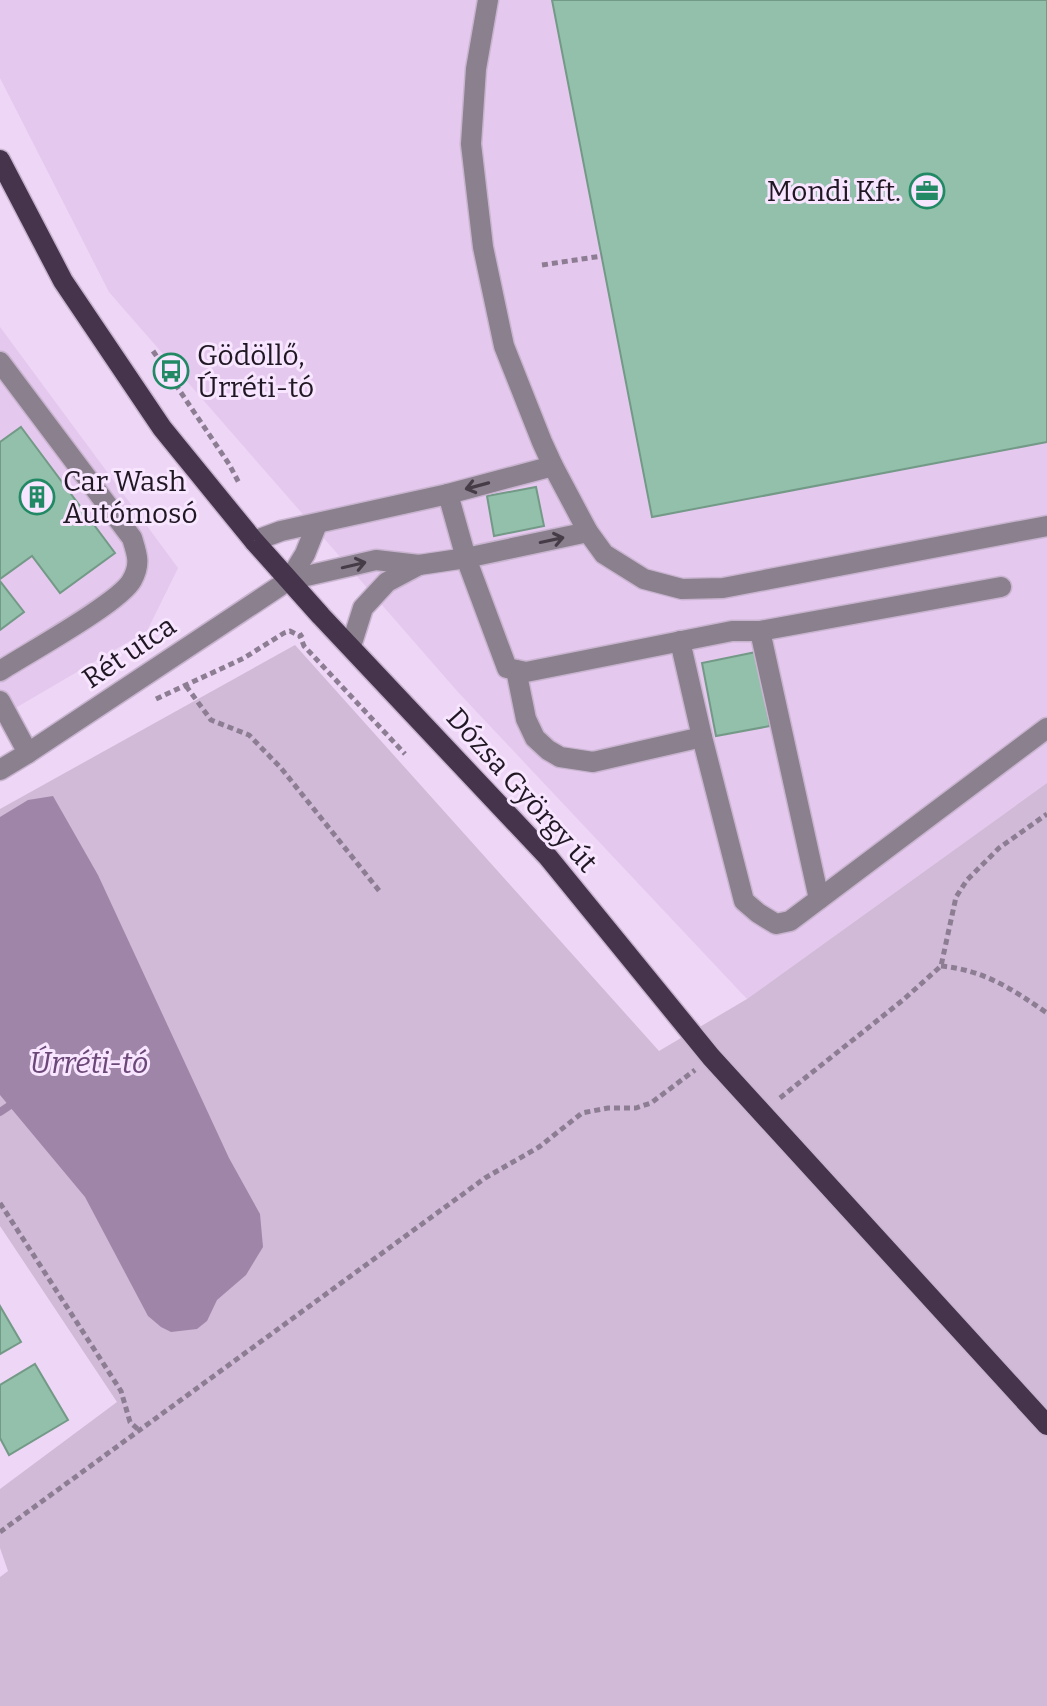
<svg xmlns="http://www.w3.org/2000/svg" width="1047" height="1706" viewBox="0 0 1047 1706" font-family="Bitter,serif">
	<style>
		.built { fill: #e4c8ee }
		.green { fill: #d0bad7 }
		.water { fill: #9f86a8 }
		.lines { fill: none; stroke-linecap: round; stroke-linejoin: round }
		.stream { stroke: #9f86a8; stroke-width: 8 }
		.building { fill: #92c0aa; stroke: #739987; stroke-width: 2 }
		.minor-casing { stroke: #c9b4d0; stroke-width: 23 }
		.major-casing { stroke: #c9b4d0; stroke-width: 23 }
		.path { stroke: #8d7d93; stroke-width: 5; stroke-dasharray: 6 4; stroke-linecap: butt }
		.minor { stroke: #8b808e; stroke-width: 20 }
		.major { stroke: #46334c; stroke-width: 20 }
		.oneway { stroke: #453c48 }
		.labels { text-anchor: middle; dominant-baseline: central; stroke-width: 6; stroke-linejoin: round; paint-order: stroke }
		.poi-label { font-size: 28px; fill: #1f1722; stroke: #f8e5ff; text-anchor: start }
		.street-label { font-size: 28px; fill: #1f1722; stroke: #f8e5ff }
		.water-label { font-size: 30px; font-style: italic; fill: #6b4777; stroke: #f8e5ff }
	</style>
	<rect width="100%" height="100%" fill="#eed6f6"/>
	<!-- built -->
	<g class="built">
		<polygon points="0,0 1047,0 1047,783 747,999 458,692 109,292 0,78"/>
		<polygon points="0,327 178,568 147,631 0,717"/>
	</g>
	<!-- green -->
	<polygon class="green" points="295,645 659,1051 747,999 1047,783 1047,1706 0,1706 0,1577 8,1571 0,1548 0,1489 117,1402 0,1226 0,809"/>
	<!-- water -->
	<polygon class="water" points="53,796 98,875 229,1158 260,1214 263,1247 246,1275 217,1300 207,1321 197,1329 171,1332 161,1327 148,1316 85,1197 0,1095 0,817 28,800"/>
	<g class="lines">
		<!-- stream -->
		<polyline class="stream" points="0,1112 9,1106"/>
	</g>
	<!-- building -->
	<g class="building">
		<polygon points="552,0 1047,0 1047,442 652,517"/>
		<polygon points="21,427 115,553 60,593 32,556 0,579 0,442"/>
		<polygon points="536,487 544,526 494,536 487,496"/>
		<polygon points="0,581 24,612 0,630"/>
		<polygon points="756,652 770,726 716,736 702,663"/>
		<polygon points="0,1306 21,1342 0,1354"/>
		<polygon points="35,1364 68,1420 9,1455 0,1438 0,1385"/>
	</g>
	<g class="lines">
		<!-- minor casing -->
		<g class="minor-casing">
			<g id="minor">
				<polyline points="488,0 476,69 471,144 483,247 504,346 542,442 553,466 588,532 604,554 644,579 682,589 723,588 1047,526"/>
				<path d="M0,362L132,538C137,554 141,564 132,580C121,602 26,654 0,671"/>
				<polyline points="448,494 466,558 507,668 526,672 732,631 760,631 1001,587"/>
				<polyline points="254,541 281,531 448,494 553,466"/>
				<polyline points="289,580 305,554 317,524"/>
				<polyline points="760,631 819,899"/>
				<polyline points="680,641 702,737 744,901 758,913 776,924 790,921 1047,728"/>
				<polyline points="351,646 363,608 387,582 419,565 466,558 588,532"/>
				<polyline points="516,670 526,719 535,738 548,750 560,757 593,762 702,737"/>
				<polyline points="0,701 28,753"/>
				<polyline points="0,770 28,753 289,580 376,560 419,565"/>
			</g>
		</g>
		<!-- major casing -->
		<g class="major-casing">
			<polyline id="major" points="0,160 63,281 162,428 254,541 321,616 548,857 711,1057 1047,1425"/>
		</g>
		<!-- path -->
		<g class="path">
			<polyline points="542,265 602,256"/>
			<polyline points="153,351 229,464 239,483"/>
			<polyline points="303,634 300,636 304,646 405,754"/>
			<polyline points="186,686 211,720 249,735 281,768 381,893"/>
			<polyline points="156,699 244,658 284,633 290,631 300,636"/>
			<path d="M941,966C984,970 1012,989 1047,1013"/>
			<polyline points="780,1098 903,1000 941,966 956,897 967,880 999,848 1047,814"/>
			<polyline points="0,1203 121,1391 130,1422 140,1431"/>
			<polyline points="0,1532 485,1178 539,1147 582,1113 608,1108 636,1108 651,1103 695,1070"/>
		</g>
		<!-- minor -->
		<use href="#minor" class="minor"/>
		<!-- major -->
		<use href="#major" class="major"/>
	</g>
	<!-- one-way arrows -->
	<defs><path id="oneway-shaft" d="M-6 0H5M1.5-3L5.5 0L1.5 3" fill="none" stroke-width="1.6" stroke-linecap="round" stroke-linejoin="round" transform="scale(2)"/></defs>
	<g class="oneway">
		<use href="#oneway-shaft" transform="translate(477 486) rotate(165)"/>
		<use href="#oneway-shaft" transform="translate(552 540) rotate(-12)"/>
		<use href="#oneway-shaft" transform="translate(354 565) rotate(-13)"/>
	</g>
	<!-- icons -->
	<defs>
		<g id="office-ring" transform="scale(1.8)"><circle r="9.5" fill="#f8e5ff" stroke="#228965" stroke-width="1.5"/><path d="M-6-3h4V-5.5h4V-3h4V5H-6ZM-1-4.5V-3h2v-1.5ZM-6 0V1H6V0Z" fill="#228965"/></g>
		<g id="bus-ring" transform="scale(1.8)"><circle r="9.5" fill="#f8e5ff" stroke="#228965" stroke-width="1.5"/><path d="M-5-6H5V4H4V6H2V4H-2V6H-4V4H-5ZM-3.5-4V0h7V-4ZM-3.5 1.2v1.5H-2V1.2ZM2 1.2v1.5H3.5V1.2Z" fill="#228965"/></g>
		<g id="building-ring" transform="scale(1.8)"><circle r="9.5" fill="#f8e5ff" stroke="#228965" stroke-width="1.5"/><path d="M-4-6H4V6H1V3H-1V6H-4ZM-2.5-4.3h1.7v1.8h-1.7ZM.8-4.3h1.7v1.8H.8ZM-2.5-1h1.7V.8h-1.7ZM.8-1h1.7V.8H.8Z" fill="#228965"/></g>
	</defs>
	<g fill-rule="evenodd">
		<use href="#office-ring" x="927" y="191"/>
		<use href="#bus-ring" x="171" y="371"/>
		<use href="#building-ring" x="37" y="497"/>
	</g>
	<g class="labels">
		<!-- poi labels -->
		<g class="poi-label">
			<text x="901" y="191" text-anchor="end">Mondi Kft.</text>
			<text x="197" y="355">Gödöllő,<tspan x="197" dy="32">Úrréti-tó</tspan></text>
			<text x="63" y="481">Car Wash<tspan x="63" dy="32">Autómosó</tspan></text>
		</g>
		<!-- street labels -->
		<g class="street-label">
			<text transform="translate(129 652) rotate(-34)">Rét utca</text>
			<text transform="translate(522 790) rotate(48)">Dózsa György út</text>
		</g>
		<!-- water labels -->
		<g class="water-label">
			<text x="89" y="1063">Úrréti-tó</text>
		</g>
	</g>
</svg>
